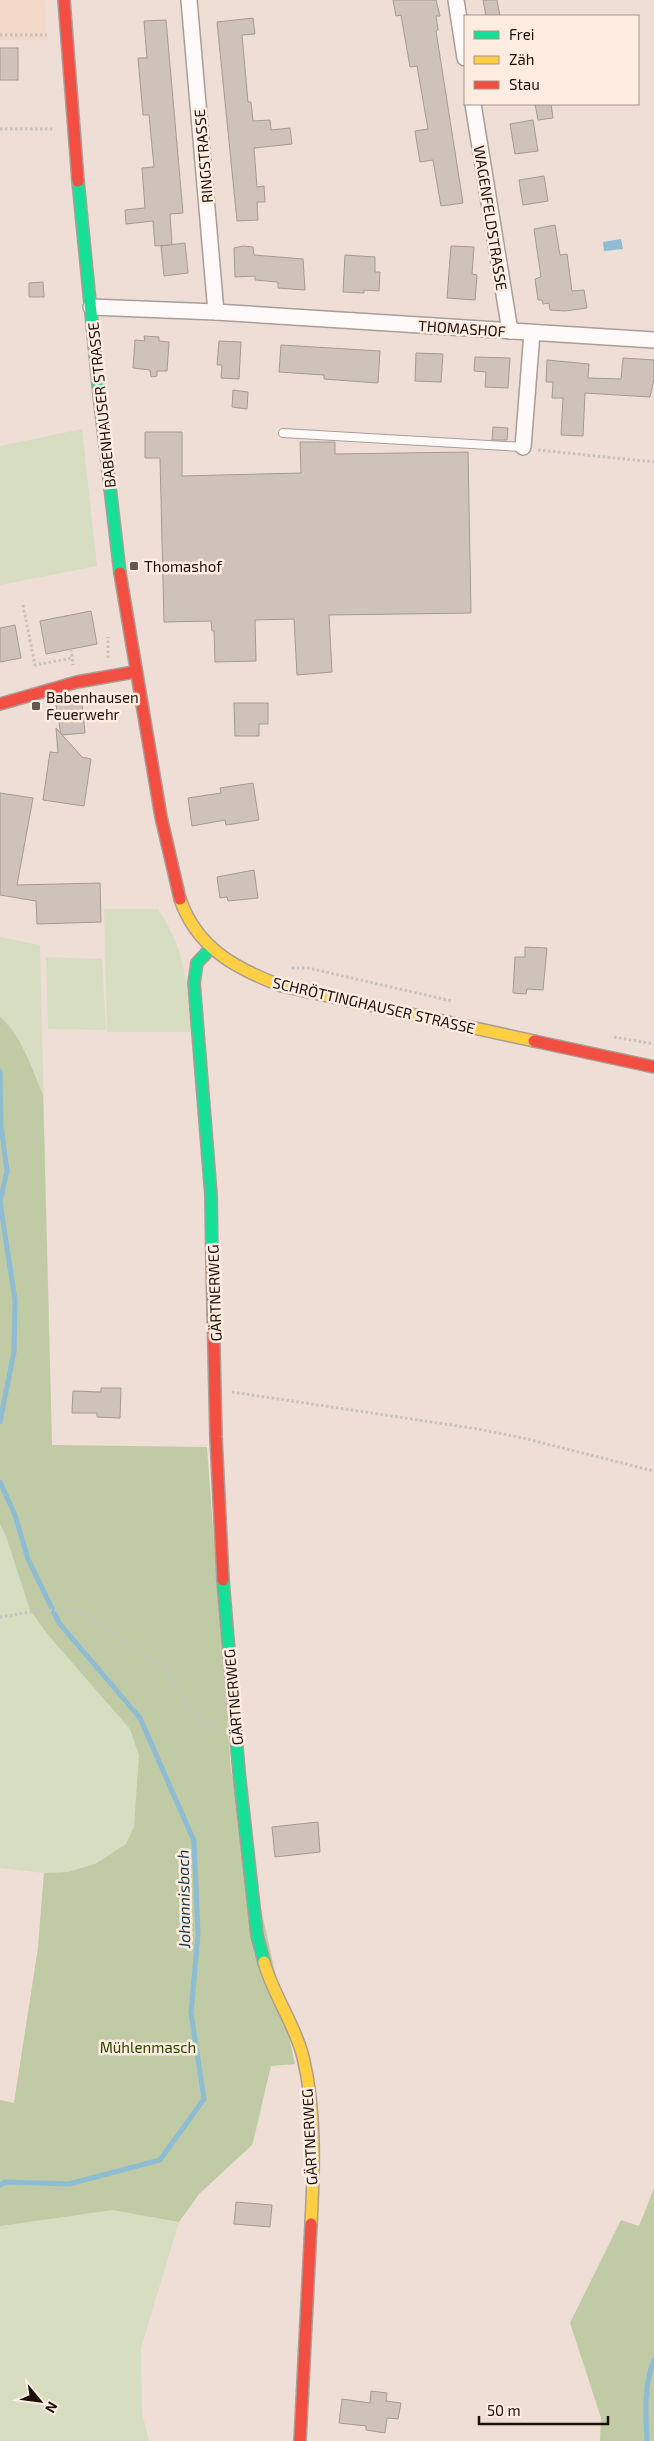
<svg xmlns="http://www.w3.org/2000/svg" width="654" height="2441" viewBox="0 0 654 2441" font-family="'Exo 2',sans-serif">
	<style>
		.built { fill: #f3d7c7 }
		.green { fill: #d7ddc0 }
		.forest { fill: #c0caa4 }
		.water { fill: #8ebcd3 }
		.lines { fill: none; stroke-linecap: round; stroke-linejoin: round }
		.stream { stroke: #8ebcd3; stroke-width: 5 }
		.building { fill: #cfc2ba; stroke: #a59a92 }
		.lane-casing { stroke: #aa9d96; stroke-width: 10 }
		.street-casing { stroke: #aa9d96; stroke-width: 18 }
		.fast-casing { stroke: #aa9d96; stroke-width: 14 }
		.slow-casing { stroke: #aa9d96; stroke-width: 14 }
		.jam-casing { stroke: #aa9d96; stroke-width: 14 }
		.path { stroke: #c8c2bf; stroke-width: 3; stroke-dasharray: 2.5 2.5; stroke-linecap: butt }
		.lane { stroke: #fdfaf9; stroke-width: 8 }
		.street { stroke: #fdfaf9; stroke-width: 15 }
		.fast { stroke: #16e098; stroke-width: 11 }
		.slow { stroke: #ffcf43; stroke-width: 11 }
		.jam { stroke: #f24e42; stroke-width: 11 }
		.poi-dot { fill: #655851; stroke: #feece1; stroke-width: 2 }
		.labels { text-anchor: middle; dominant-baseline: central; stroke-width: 5; stroke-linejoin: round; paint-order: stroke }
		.street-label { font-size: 15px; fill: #1b100a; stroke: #feece1 }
		.poi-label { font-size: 15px; fill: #1b100a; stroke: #feece1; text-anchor: start }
		.park-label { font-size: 15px; fill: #2a4601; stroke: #feece1 }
		.water-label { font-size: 16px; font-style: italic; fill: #1b3c4d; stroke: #feece1 }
	</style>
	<rect width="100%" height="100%" fill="#efded5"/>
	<!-- built -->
	<polygon class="built" points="0,0 45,0 46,40 0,40"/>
	<!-- green -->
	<g class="green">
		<polygon points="82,429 97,566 0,585 0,446"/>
		<path d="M104,909H158C187,953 186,982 191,1032H107Z"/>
		<polygon points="0,937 40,945 52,1445 262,2110 252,2145 199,2194 179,2222 141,2348 142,2413 149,2441 0,2441 0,2100 14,2103 38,1948 44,1873 0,1868"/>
		<polygon points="46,957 102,959 106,1030 48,1029"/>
	</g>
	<!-- forest -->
	<g class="forest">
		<path d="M0,1017C22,1036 32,1069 43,1095L52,1445L207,1447L231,1771L295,2064L271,2066L252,2145L199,2194L179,2222L113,2210L0,2226V2100L14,2103L38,1948L44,1873L68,1872L95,1864L126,1844L134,1827L139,1755L130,1729L49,1636L30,1610L6,1536L0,1524Z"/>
		<polygon points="654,2188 654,2441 600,2441 601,2418 570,2323 621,2220 639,2226"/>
	</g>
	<!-- water -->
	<polygon class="water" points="621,239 623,249 604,251 603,242"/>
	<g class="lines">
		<!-- stream -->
		<g class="stream">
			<polyline points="0,1071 1,1126 7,1171 0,1202 15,1300 14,1352 0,1422"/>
			<polyline points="0,1482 15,1515 28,1559 59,1623 140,1718 194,1841 198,1934 191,2013 204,2099 160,2160 69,2184 5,2182 0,2185"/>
			<path d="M647,2441C646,2414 643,2387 654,2361"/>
		</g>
	</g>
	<!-- building -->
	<g class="building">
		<polygon points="393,0 436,0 440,16 436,16 438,30 436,31 463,203 441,206 433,160 420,162 415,131 428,129 417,66 410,67 401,15 396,16"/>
		<polygon points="483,0 497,0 500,16 486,16"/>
		<polygon points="253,18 255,34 242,35 248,102 251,102 253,121 270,120 271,130 290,128 292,144 254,148 257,187 264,186 265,202 257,202 258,220 237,221 217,22"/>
		<polygon points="166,20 183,213 170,214 172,245 155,246 153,221 126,224 125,210 145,208 142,168 154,167 149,115 143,115 138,58 147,58 144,21"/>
		<rect x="0" y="48" width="18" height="32"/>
		<polygon points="535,104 551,104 553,118 538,120"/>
		<polygon points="533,120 538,151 515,154 510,124"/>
		<polygon points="544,176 548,201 523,205 519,180"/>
		<polygon points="555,225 560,255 567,254 572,291 584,290 587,308 565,311 550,310 549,303 543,304 542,300 538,300 535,279 541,277 534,229"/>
		<polygon points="185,243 188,273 164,276 161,246"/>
		<polygon points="243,246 253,247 254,255 303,259 305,290 278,288 278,282 255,280 255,276 235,277 234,248"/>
		<polygon points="451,246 474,247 472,274 477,275 475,300 447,298"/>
		<polygon points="345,255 375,257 375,272 380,272 379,291 364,290 364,293 343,292"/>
		<polygon points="43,282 44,297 29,297 29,283"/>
		<polygon points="144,336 159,337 159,341 169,342 167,371 157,371 157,376 151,377 150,370 133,368 135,340 145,341"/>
		<polygon points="219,341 241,342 239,379 221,378 222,365 217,365"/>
		<polygon points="281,345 380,351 378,383 324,379 324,375 279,372"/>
		<polygon points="416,353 443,354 441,382 415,381"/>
		<polygon points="475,357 510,358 508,388 485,387 486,372 474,371"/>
		<polygon points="623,358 654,360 654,379 650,397 585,393 583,436 561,435 563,398 552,398 553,382 546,382 547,360 589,364 588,378 621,379"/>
		<polygon points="233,390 248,392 247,409 232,407"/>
		<polygon points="493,427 508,428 507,440 492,440"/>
		<polygon points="145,432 182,432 182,476 301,473 300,442 335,442 335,454 468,452 471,613 329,615 332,672 297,675 294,619 255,620 256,661 215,662 214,631 212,631 211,621 164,622 160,458 145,458"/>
		<polygon points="91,611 97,644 46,654 40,621"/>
		<polygon points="15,625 21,658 0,662 0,628"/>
		<polygon points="82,703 85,733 61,735 56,705"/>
		<polygon points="234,703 268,703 268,724 259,724 259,736 235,736"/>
		<polygon points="56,728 82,757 91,759 84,806 43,800 50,752 58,753"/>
		<polygon points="253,783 259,820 226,825 225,820 192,826 188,798 221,793 220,788"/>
		<polygon points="0,793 33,798 17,885 100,883 101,922 37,924 36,901 0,895"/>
		<polygon points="254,870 258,898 228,901 227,897 220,898 217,877"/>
		<polygon points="525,947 547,948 543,990 527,989 526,994 513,993 515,957 525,957"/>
		<polygon points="101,1388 121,1388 120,1418 97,1417 97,1413 72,1413 73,1391 101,1392"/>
		<polygon points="318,1822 320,1852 275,1857 272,1827"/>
		<polygon points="236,2202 272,2205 270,2227 234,2224"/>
		<polygon points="371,2391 387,2393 386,2401 401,2403 398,2419 387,2418 385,2433 366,2430 366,2426 339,2423 342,2399 370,2403"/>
	</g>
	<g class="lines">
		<!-- lane casing -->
		<g class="lane-casing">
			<polyline id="lane" points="283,433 523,447"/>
		</g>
		<!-- street casing -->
		<g class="street-casing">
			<g id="street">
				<polyline points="189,0 216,312"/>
				<polyline points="456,0 465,58"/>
				<polyline points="473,104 510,331"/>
				<polyline points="91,307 216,312 654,340"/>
				<polyline points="523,447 532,333"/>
			</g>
		</g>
		<!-- fast casing -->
		<g class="fast-casing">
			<g id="fast">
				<polyline points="78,181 99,394 120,573"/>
				<polyline points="210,949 197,963 194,983 211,1195 212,1263"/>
				<polyline points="223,1580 239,1772 257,1935 264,1962"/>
			</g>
		</g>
		<!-- slow casing -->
		<g class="slow-casing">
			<g id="slow">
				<path d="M180,899C197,948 236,969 282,986L534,1041"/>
				<path d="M264,1962C273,1995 295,2024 303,2057C316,2110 314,2169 311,2224"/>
			</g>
		</g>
		<!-- jam casing -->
		<g class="jam-casing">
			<g id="jam">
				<polyline points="64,0 78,181"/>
				<polyline points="120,573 161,817 180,899"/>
				<polyline points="0,704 77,682 134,672"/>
				<polyline points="534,1041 654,1067"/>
				<polyline points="212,1263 216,1437 223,1580"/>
				<polyline points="300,2441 311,2224"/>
			</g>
		</g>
		<!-- path -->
		<g class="path">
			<polyline points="0,35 47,35"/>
			<polyline points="0,129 54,129"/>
			<polyline points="538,450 654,462"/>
			<polyline points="23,605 35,665 72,658"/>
			<polyline points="71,649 73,665"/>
			<polyline points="108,658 108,637"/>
			<polyline points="292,968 308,968 452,1001"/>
			<polyline points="614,1037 654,1044"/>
			<polyline points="232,1392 478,1429 523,1438 654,1471"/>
			<path d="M0,1617C29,1613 61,1604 88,1616L166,1669L184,1702L200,1722L218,1731"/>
		</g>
		<!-- lane -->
		<use href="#lane" class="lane"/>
		<!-- street -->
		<use href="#street" class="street"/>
		<!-- fast -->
		<use href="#fast" class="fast"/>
		<!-- slow -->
		<use href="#slow" class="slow"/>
		<!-- jam -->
		<use href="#jam" class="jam"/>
	</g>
	<!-- markers -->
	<g class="poi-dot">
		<rect x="129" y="561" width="10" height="10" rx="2.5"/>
		<rect x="31" y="701" width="10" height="10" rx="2.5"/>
	</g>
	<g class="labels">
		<!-- street labels -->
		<g class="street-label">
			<text transform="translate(203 156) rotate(-95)">RINGSTRASSE</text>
			<text transform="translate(491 218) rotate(81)">WAGENFELDSTRASSE</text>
			<text transform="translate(462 328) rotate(4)">THOMASHOF</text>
			<text transform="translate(101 405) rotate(-96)">BABENHAUSER STRASSE</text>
			<text transform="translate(374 1005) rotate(13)">SCHRÖTTINGHAUSER STRASSE</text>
			<text transform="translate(214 1293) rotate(-92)">GÄRTNERWEG</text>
			<text transform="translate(233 1697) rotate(-95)">GÄRTNERWEG</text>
			<text transform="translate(309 2137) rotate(-93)">GÄRTNERWEG</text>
		</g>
		<!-- poi labels -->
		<g class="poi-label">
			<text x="144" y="566">Thomashof</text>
			<text x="46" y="697">Babenhausen<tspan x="46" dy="17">Feuerwehr</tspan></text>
		</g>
		<!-- park labels -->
		<g class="park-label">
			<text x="148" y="2047">Mühlenmasch</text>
		</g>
		<!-- water labels -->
		<g class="water-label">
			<text transform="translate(183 1899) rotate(-91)">Johannisbach</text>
		</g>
	</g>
	<!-- legend -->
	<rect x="464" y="15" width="175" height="90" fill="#feece1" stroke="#a3948b"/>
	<rect x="474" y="31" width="25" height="8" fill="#16e098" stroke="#a3948b"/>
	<text x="509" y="40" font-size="15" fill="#1b100a">Frei</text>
	<rect x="474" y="56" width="25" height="8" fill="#ffcf43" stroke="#a3948b"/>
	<text x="509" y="65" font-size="15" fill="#1b100a">Zäh</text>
	<rect x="474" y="81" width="25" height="8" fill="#f24e42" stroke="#a3948b"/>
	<text x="509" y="90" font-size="15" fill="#1b100a">Stau</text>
	<!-- north arrow -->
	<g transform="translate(40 2401) rotate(119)" stroke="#feece1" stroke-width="4" paint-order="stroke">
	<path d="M0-4L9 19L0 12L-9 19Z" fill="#1b100a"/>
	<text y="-8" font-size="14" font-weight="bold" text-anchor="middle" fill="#1b100a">N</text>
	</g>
	<!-- scale -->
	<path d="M479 2416v8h129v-8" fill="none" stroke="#1b100a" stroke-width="2.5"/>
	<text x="487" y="2416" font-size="15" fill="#1b100a" stroke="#feece1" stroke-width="4" paint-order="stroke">50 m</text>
</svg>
